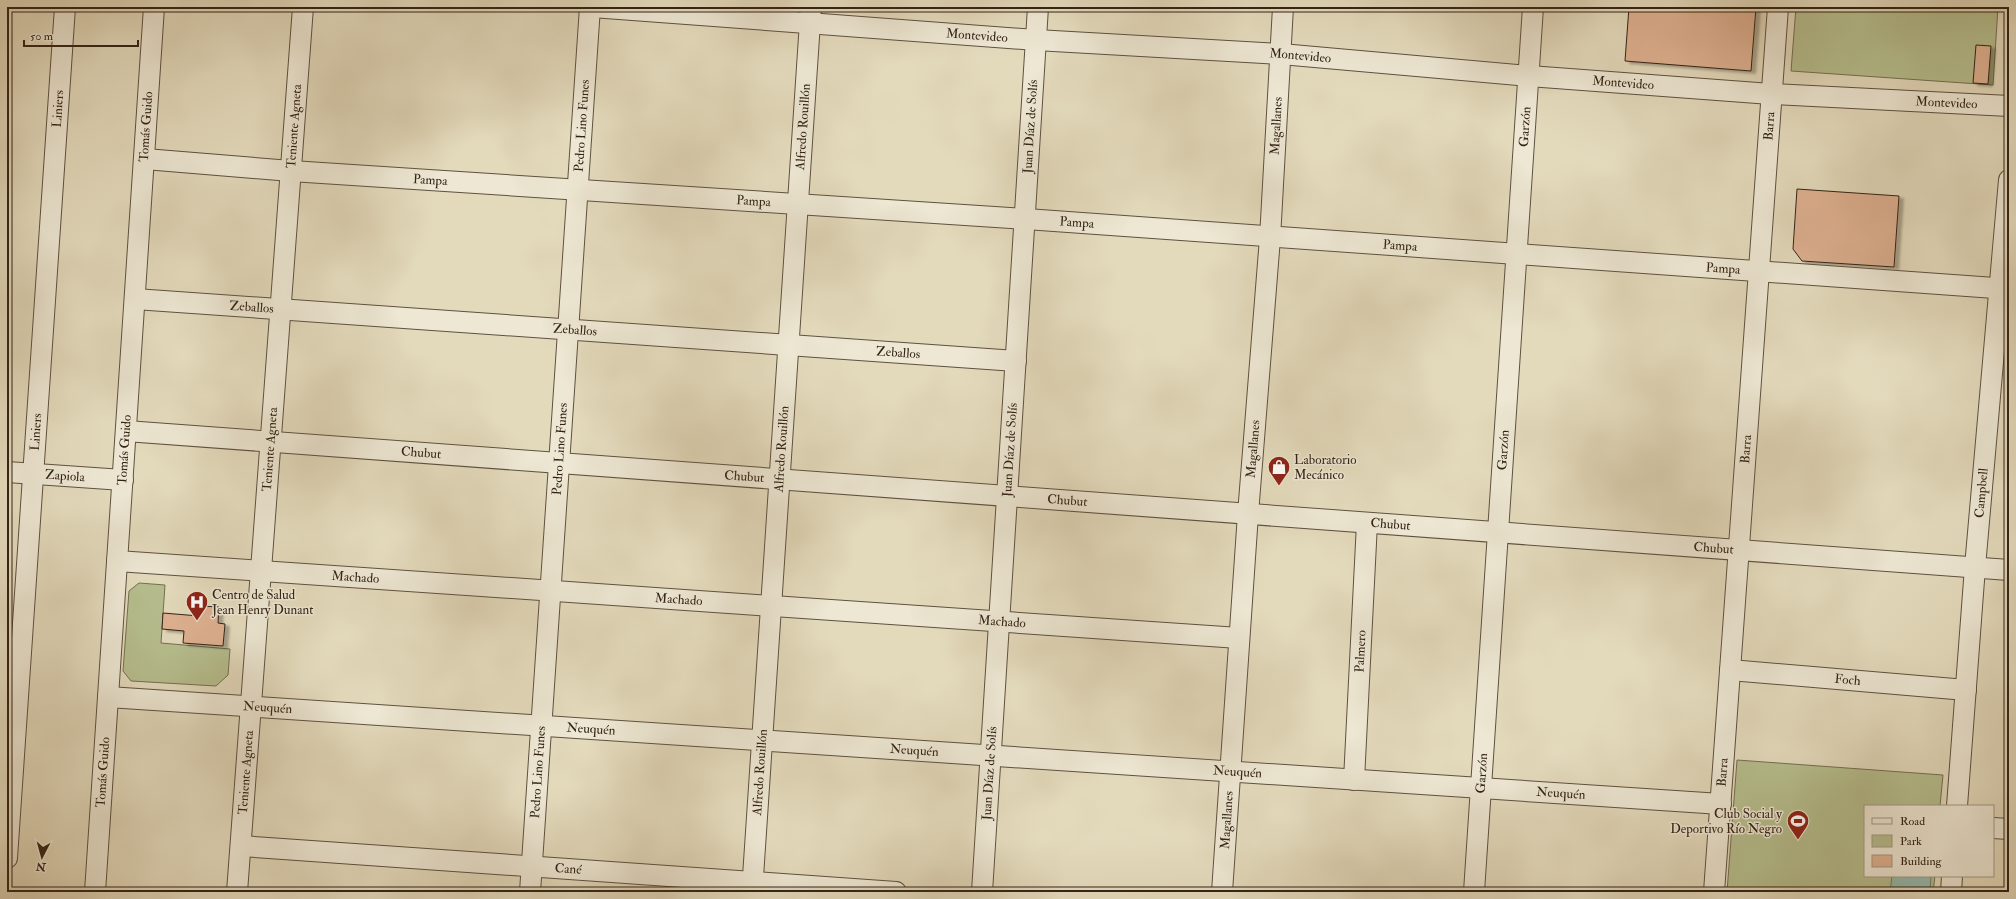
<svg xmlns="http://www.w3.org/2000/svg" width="2016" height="899" viewBox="0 0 2016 899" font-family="'IM FELL Double Pica',serif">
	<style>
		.green { fill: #b6be8e; stroke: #747052 }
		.water { fill: #95bbae; stroke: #6e7e72 }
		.building { fill: #deb191; stroke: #332317; filter: url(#shadow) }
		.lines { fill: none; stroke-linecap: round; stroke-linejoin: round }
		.minor-casing { stroke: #5f5140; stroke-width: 22 }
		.minor { stroke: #ede7d3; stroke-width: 20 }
		.labels { text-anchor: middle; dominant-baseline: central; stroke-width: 3; stroke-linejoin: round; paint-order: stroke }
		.street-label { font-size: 13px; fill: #332317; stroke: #ede7d3 }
		.poi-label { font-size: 13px; fill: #332317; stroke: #ede7d3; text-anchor: start }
	</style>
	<defs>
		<filter id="shadow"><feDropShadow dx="4.5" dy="2.5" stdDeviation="1" flood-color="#0004"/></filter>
	</defs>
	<rect width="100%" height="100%" fill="#e3dabc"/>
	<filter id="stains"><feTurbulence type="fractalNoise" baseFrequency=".005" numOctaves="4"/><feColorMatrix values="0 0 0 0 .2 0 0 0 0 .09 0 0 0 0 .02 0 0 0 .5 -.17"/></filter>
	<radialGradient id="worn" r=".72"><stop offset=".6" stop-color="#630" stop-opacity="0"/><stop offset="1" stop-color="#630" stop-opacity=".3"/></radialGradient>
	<!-- green -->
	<g class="green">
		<polygon points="1796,7 1998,7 1993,85 1791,71"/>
		<polygon points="139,583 165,585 161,643 230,649 228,675 216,686 131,681 123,671 129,591"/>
		<polygon points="1737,760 1943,775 1940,806 1865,806 1865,876 1935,876 1933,892 1727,892"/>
	</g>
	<!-- water -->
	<polygon class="water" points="1892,876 1931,876 1930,892 1890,892"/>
	<!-- building -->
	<g class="building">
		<polygon points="1629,7 1696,8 1696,7 1756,7 1751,71 1625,61"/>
		<polygon points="1976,45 1991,46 1988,84 1973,83"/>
		<polygon points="1797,189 1899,196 1894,267 1802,261 1793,249"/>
		<polygon points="200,606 219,607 218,623 225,624 223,646 183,643 184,631 162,629 163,613 199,616"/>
	</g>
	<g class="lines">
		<!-- minor casing -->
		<g class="minor-casing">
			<g id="minor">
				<path id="s1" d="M592,7L1036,40L1281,54L1529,76L1771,94L2009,106"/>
				<path id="s2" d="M145,159L291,171L1026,219L2009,289"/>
				<path id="s3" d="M135,299L1016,361"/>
				<path id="s4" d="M126,431L2009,570"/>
				<path id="s5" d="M7,472L123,480"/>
				<path id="s6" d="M117,561L1239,638"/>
				<path id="s7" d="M1730,670L1966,690"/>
				<path id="s8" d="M108,697L1721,804"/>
				<path id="s9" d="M1354,780L1367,523"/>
				<path id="s10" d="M1957,806L1975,567L2009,180"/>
				<polyline points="1993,828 2009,829"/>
				<path id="s11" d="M241,846L896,892"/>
				<path id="s12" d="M7,858L65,7"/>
				<path id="s13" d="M95,892L154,7"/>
				<path id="s14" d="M237,892L303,7"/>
				<path id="s15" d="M530,892L590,7"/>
				<path id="s16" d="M752,892L811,7"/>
				<path id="s17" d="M982,892L1038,7"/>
				<path id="s18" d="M1222,892L1248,514L1270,238L1283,7"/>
				<path id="s19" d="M1474,892L1533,7"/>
				<path id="s20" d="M1714,892L1778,7"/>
				<polyline points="1951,892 1952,876"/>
			</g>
		</g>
		<!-- minor -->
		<use href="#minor" class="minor"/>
	</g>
	<!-- icons -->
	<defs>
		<g id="shop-pin" transform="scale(1.15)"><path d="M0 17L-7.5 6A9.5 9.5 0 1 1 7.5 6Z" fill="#8f2418" stroke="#ede7d3"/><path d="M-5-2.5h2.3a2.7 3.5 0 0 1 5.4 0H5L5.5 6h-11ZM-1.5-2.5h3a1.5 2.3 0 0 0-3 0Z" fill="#fff"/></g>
		<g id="hospital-pin" transform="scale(1.15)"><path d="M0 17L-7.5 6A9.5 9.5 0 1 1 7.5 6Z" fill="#8f2418" stroke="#ede7d3"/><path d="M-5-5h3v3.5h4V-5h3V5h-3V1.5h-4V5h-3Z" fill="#fff"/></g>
		<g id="stadium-pin" transform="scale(1.15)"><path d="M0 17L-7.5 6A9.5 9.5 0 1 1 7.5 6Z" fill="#8f2418" stroke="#ede7d3"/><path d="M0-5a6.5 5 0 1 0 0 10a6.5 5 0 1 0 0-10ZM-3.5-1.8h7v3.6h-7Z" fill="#fff"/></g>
	</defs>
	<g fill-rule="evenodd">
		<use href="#shop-pin" x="1279" y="467"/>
		<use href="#hospital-pin" x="197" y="602"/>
		<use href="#stadium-pin" x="1798" y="821"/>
	</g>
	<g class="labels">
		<!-- street labels -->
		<g class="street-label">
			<text stroke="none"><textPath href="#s1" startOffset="386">Montevideo</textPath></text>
			<text stroke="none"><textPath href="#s1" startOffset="710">Montevideo</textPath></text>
			<text stroke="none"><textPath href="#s1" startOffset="1034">Montevideo</textPath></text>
			<text stroke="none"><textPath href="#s1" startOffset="1358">Montevideo</textPath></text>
			<text stroke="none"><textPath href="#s12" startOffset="751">Liniers</textPath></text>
			<text stroke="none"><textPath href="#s13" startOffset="767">Tomás Guido</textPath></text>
			<text stroke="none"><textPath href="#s14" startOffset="768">Teniente Agneta</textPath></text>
			<text stroke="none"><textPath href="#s15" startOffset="768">Pedro Lino Funes</textPath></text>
			<text stroke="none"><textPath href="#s16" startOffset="767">Alfredo Rouillón</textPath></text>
			<text stroke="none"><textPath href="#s17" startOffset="767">Juan Díaz de Solís</textPath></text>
			<text stroke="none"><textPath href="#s18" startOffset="768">Magallanes</textPath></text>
			<text stroke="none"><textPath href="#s19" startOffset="767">Garzón</textPath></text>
			<text stroke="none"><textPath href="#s20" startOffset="768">Barra</textPath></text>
			<text stroke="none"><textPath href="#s2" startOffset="286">Pampa</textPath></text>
			<text stroke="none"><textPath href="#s2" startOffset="610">Pampa</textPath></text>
			<text stroke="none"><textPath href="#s2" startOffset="934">Pampa</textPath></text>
			<text stroke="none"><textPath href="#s2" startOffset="1258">Pampa</textPath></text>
			<text stroke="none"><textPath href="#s2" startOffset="1582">Pampa</textPath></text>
			<text stroke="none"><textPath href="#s3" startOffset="117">Zeballos</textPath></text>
			<text stroke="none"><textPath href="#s3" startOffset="441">Zeballos</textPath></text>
			<text stroke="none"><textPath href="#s3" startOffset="765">Zeballos</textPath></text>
			<text stroke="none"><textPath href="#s12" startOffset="427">Liniers</textPath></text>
			<text stroke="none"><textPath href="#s14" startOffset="444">Teniente Agneta</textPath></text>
			<text stroke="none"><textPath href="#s15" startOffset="444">Pedro Lino Funes</textPath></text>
			<text stroke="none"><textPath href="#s16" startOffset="444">Alfredo Rouillón</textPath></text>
			<text stroke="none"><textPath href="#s17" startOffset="443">Juan Díaz de Solís</textPath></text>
			<text stroke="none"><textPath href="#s18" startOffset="444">Magallanes</textPath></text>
			<text stroke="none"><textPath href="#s19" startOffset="443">Garzón</textPath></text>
			<text stroke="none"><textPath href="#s13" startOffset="443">Tomás Guido</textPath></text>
			<text stroke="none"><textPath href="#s20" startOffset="444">Barra</textPath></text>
			<text stroke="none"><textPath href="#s4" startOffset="296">Chubut</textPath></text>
			<text stroke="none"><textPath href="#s5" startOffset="58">Zapiola</textPath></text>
			<text stroke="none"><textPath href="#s4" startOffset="620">Chubut</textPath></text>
			<text stroke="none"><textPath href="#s10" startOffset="314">Campbell</textPath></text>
			<text stroke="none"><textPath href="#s4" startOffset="944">Chubut</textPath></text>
			<text stroke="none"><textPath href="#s4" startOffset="1268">Chubut</textPath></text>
			<text stroke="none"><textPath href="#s4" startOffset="1592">Chubut</textPath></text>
			<text stroke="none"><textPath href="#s6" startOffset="239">Machado</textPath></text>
			<text stroke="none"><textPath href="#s6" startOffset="563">Machado</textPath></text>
			<text stroke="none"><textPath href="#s6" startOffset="887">Machado</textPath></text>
			<text stroke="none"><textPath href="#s9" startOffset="129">Palmero</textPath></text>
			<text stroke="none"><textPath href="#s7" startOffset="118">Foch</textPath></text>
			<text stroke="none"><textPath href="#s8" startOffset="160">Neuquén</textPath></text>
			<text stroke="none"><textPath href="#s8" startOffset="484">Neuquén</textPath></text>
			<text stroke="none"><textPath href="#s8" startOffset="808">Neuquén</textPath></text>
			<text stroke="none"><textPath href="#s8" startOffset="1132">Neuquén</textPath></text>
			<text stroke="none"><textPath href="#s13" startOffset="120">Tomás Guido</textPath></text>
			<text stroke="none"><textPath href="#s14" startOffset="120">Teniente Agneta</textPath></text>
			<text stroke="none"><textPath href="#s15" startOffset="120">Pedro Lino Funes</textPath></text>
			<text stroke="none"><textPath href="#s16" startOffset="120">Alfredo Rouillón</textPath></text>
			<text stroke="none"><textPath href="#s17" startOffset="119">Juan Díaz de Solís</textPath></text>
			<text stroke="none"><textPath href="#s19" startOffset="119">Garzón</textPath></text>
			<text stroke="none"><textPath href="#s20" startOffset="120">Barra</textPath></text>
			<text stroke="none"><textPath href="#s8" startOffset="1456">Neuquén</textPath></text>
			<text stroke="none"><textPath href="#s18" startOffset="72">Magallanes</textPath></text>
			<text stroke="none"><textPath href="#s11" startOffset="328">Cané</textPath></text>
		</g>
		<!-- poi labels -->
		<g class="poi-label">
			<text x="1294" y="460">Laboratorio<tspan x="1294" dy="15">Mecánico</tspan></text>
			<text x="212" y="595">Centro de Salud<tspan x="212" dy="15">Jean Henry Dunant</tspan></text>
			<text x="1782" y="814" text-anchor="end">Club Social y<tspan x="1782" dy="15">Deportivo Río Negro</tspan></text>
		</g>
	</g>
	<!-- margin -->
	<rect width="2016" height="899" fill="none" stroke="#e3dabc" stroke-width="24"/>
	<rect x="8" y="8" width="2000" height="883" fill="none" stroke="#332317" stroke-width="2"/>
	<rect x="12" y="12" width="1992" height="875" fill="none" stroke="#332317"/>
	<!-- legend -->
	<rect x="1864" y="805" width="130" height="72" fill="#ede7d3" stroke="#a39988"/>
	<rect x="1872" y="818" width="20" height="6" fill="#ede7d3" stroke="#a39988"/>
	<text x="1900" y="825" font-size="12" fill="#332317">Road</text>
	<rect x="1872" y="835" width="20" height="12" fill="#b6be8e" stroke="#a39988"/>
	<text x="1900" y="845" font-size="12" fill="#332317">Park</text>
	<rect x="1872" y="855" width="20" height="12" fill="#deb191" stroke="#a39988"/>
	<text x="1900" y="865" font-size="12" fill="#332317">Building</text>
	<!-- north arrow -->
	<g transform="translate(42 857) rotate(186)" stroke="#ede7d3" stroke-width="3" paint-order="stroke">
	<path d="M0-3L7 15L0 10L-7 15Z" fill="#332317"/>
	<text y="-6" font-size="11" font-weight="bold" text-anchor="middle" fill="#332317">N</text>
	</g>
	<!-- scale -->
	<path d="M24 40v6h114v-6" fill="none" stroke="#332317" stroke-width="2"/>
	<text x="30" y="40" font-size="12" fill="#332317" stroke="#ede7d3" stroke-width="3" paint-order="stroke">50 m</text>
	<rect width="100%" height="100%" filter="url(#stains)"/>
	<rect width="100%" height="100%" fill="url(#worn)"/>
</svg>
